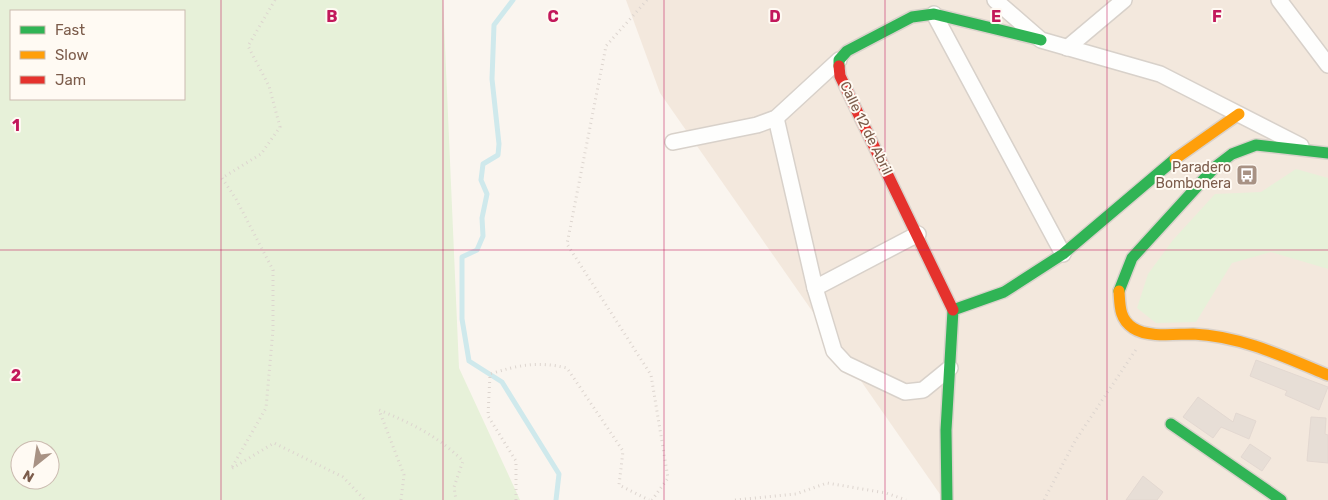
<svg xmlns="http://www.w3.org/2000/svg" width="1328" height="500" viewBox="0 0 1328 500" font-family="Rubik,sans-serif">
	<style>
		.residential { fill: #f3e8dd }
		.green { fill: #e7f1d9; fill-rule: evenodd }
		.lines { fill: none; stroke-linecap: round; stroke-linejoin: round }
		.stream { stroke: #cfe9ec; stroke-width: 5 }
		.building { fill: #e7ded6; stroke: #e3d8d1 }
		.street-casing { stroke: #d8d1ca; stroke-width: 18 }
		.fast-casing { stroke: #dad2cb; stroke-width: 14 }
		.slow-casing { stroke: #dad2cb; stroke-width: 14 }
		.jam-casing { stroke: #dad2cb; stroke-width: 14 }
		.path { stroke: #ddd5cf; stroke-width: 3; stroke-dasharray: 1 4; stroke-linecap: butt }
		.street { stroke: #fefefd; stroke-width: 15 }
		.fast { stroke: #30b455; stroke-width: 11 }
		.slow { stroke: #ff9f0a; stroke-width: 11 }
		.jam { stroke: #e5322d; stroke-width: 11 }
		.grid { fill: none; stroke: #c2185b; stroke-width: 1; stroke-opacity: 0.55 }
		.labels { text-anchor: middle; dominant-baseline: central; stroke-width: 4; stroke-linejoin: round; paint-order: stroke }
		.street-label { font-size: 14px; fill: #7c5c4b; stroke: #fffaf3 }
		.poi-label { font-size: 14px; fill: #7c5c4b; stroke: #fffaf3; text-anchor: end }
		.grid-label { font-size: 16px; text-anchor: middle; font-weight: bold; fill: #c2185b; stroke: #fffaf3; stroke-width: 4; stroke-linejoin: round; paint-order: stroke }
	</style>
	<rect width="100%" height="100%" fill="#faf5ef"/>
	<!-- residential -->
	<polygon class="residential" points="626,0 1328,0 1328,500 944,500 660,93"/>
	<!-- green -->
	<g class="green">
		<path d="M0,0H443L459,368L520,500H0ZM184,11V99H11V11ZM20,450H50V480H20Z"/>
		<polygon points="1296,169 1328,178 1328,269 1271,252 1232,263 1196,322 1156,323 1137,308 1148,274 1173,240 1215,194 1261,192"/>
	</g>
	<g class="lines">
		<!-- stream -->
		<polyline class="stream" points="513,0 494,25 492,79 499,144 498,155 483,164 481,180 487,194 482,218 483,236 477,250 462,257 462,319 469,361 502,382 559,474 556,500"/>
	</g>
	<!-- building -->
	<g class="building">
		<polygon points="1256,360 1328,387 1319,410 1285,395 1287,391 1250,376"/>
		<polygon points="1198,397 1233,422 1236,413 1256,421 1249,439 1221,427 1213,438 1183,417"/>
		<polygon points="1311,417 1326,418 1325,434 1328,435 1328,463 1307,461"/>
		<polygon points="1250,444 1271,458 1262,471 1241,457"/>
		<polygon points="1143,476 1163,492 1157,500 1126,500"/>
	</g>
	<g class="lines">
		<!-- street casing -->
		<g class="street-casing">
			<g id="street">
				<polyline points="995,0 1041,40 1160,74 1301,146"/>
				<polyline points="1279,0 1328,65"/>
				<polyline points="934,14 1063,254"/>
				<polyline points="1067,48 1124,0"/>
				<polyline points="776,118 815,288 834,351 846,364 905,392 923,390 950,368"/>
				<polyline points="673,142 757,125 776,118 839,60"/>
				<polyline points="815,288 918,234"/>
			</g>
		</g>
		<!-- fast casing -->
		<g class="fast-casing">
			<g id="fast">
				<polyline points="839,66 839,60 847,51 912,17 934,14 1041,40"/>
				<polyline points="1119,291 1132,258 1215,167 1232,154 1256,145 1328,153"/>
				<polyline points="1171,424 1281,500"/>
				<polyline points="947,500 946,430 953,310 1004,292 1063,254 1175,159"/>
			</g>
		</g>
		<!-- slow casing -->
		<g class="slow-casing">
			<g id="slow">
				<polyline points="1175,159 1239,114"/>
				<path d="M1119,291C1120,305 1119,319 1133,328C1148,338 1176,334 1193,334C1241,336 1285,357 1328,375"/>
			</g>
		</g>
		<!-- jam casing -->
		<g class="jam-casing">
			<polyline id="jam" points="839,66 840,76 953,310"/>
		</g>
		<!-- path -->
		<g class="path">
			<polyline points="275,0 248,46 269,86 280,127 261,154 222,178 236,199 273,270 273,330 266,408 231,469 274,443 343,477 365,500"/>
			<polyline points="647,0 606,46 567,244 651,375 668,478 652,500"/>
			<path d="M401,500L404,475L379,410C411,423 438,436 463,461L454,487L456,500"/>
			<path d="M516,500V461L488,416L490,374C518,365 538,361 567,368L623,451L619,485L649,500"/>
			<polyline points="735,500 796,494 827,483 886,493 906,500"/>
			<polyline points="1044,500 1075,441 1137,348"/>
		</g>
		<!-- street -->
		<use href="#street" class="street"/>
		<!-- fast -->
		<use href="#fast" class="fast"/>
		<!-- slow -->
		<use href="#slow" class="slow"/>
		<!-- jam -->
		<use href="#jam" class="jam"/>
	</g>
	<!-- grid -->
	<path class="grid" d="M221,0V500M443,0V500M664,0V500M885,0V500M1107,0V500M0,250H1328"/>
	<!-- icons -->
	<defs>
		<g id="bus-square" transform="scale(1.125)"><rect x="-9" y="-9" width="18" height="18" rx="4" fill="#a89284" stroke="#fffaf3"/><path d="M-5-6H5V4H4V6H2V4H-2V6H-4V4H-5ZM-3.5-4V0h7V-4ZM-3.5 1.2v1.5H-2V1.2ZM2 1.2v1.5H3.5V1.2Z" fill="#fff"/></g>
	</defs>
	<g fill-rule="evenodd">
		<use href="#bus-square" x="1247" y="175"/>
	</g>
	<g class="labels">
		<!-- street labels -->
		<g class="street-label">
			<text transform="translate(866 128) rotate(64)">Calle 12 de Abril</text>
		</g>
		<!-- poi labels -->
		<g class="poi-label">
			<text x="1231" y="167">Paradero<tspan x="1231" dy="16">Bombonera</tspan></text>
		</g>
	</g>
	<g class="grid-label">
		<text x="332" y="22">B</text>
		<text x="553" y="22">C</text>
		<text x="775" y="22">D</text>
		<text x="996" y="22">E</text>
		<text x="1217" y="22">F</text>
		<text x="16" y="131">1</text>
		<text x="16" y="381">2</text>
	</g>
	<!-- legend -->
	<rect x="10" y="10" width="175" height="90" fill="#fffaf3" stroke="#cbbbb0"/>
	<rect x="20" y="26" width="25" height="8" fill="#30b455" stroke="#cbbbb0"/>
	<text x="55" y="35" font-size="15" fill="#7c5c4b">Fast</text>
	<rect x="20" y="51" width="25" height="8" fill="#ff9f0a" stroke="#cbbbb0"/>
	<text x="55" y="60" font-size="15" fill="#7c5c4b">Slow</text>
	<rect x="20" y="76" width="25" height="8" fill="#e5322d" stroke="#cbbbb0"/>
	<text x="55" y="85" font-size="15" fill="#7c5c4b">Jam</text>
	<!-- north arrow -->
	<g transform="translate(35 465) rotate(210)"><circle r="24" fill="#fffaf3" stroke="#cbbbb0"/>
	<path d="M0-4L9 19L0 12L-9 19Z" fill="#a89284"/>
	<text y="-8" font-size="14" font-weight="bold" text-anchor="middle" fill="#7c5c4b">N</text>
	</g>
</svg>
